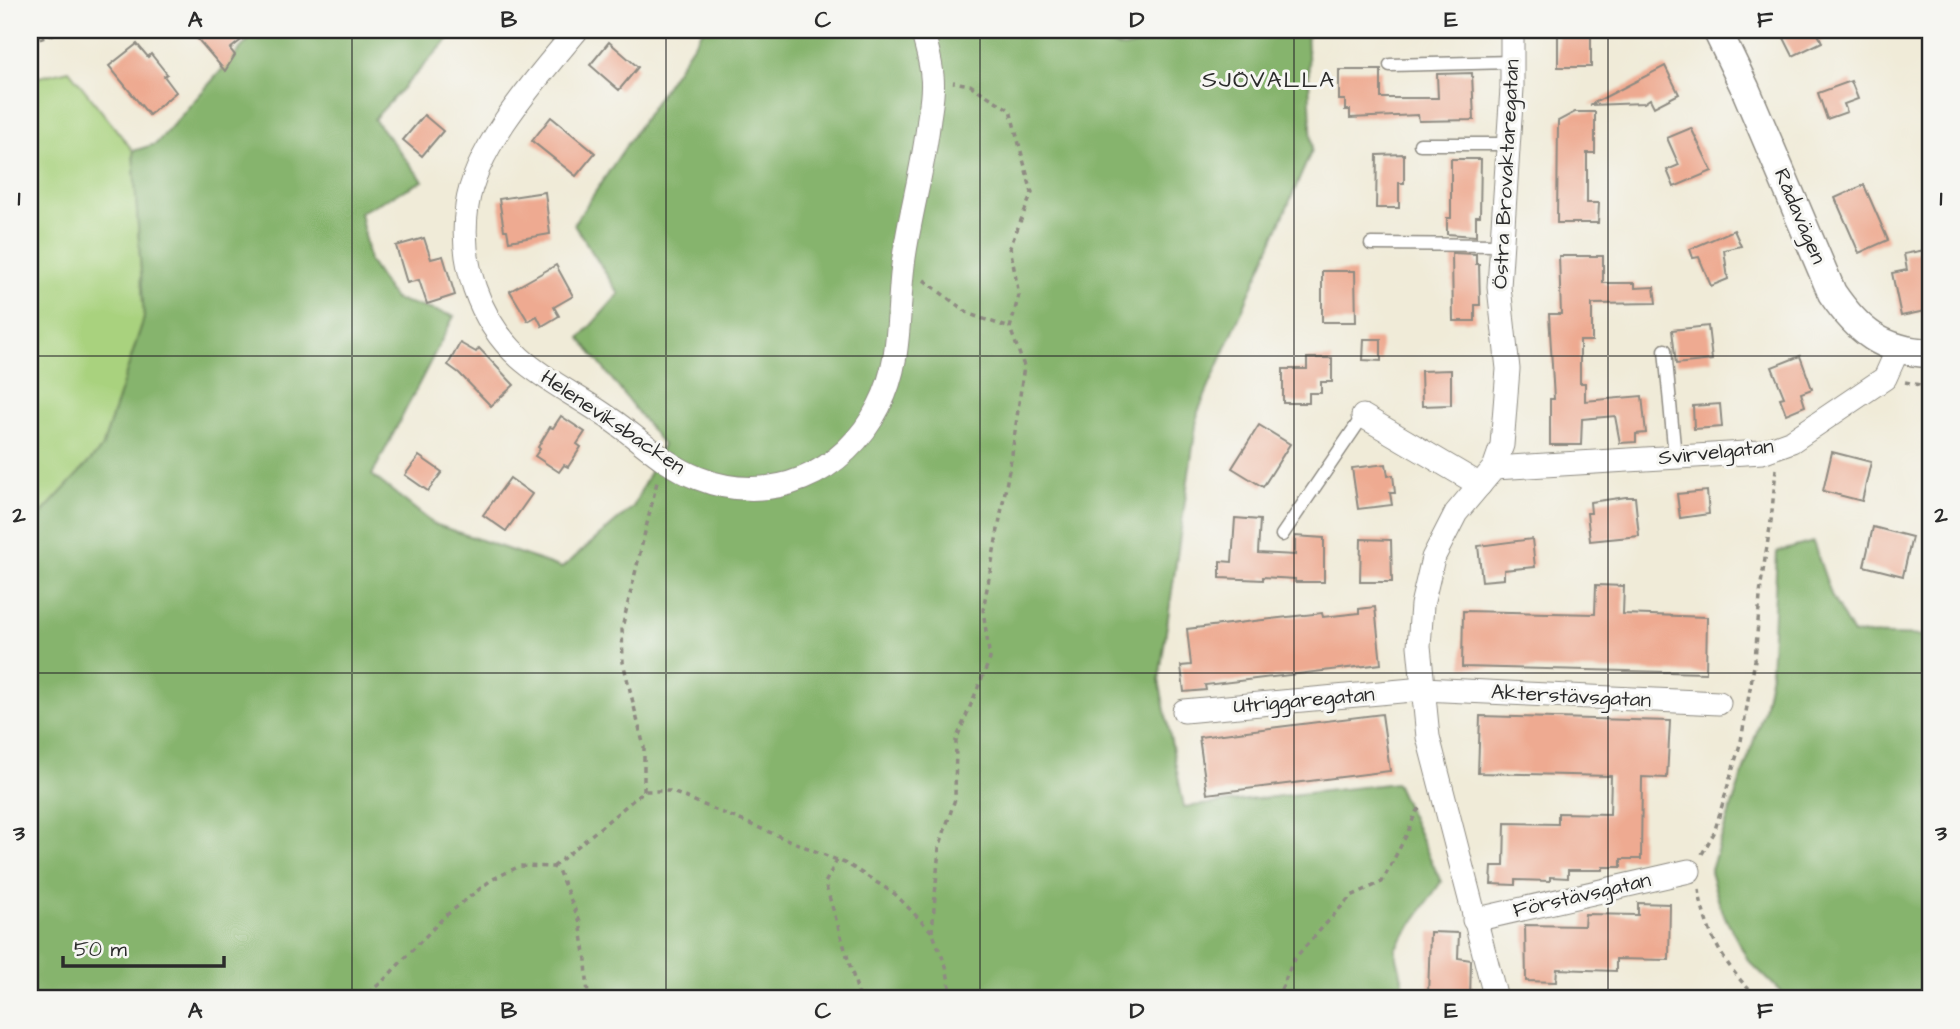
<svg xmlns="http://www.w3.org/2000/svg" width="1960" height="1029" viewBox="0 0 1960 1029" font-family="'Architects Daughter',sans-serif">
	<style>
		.green { fill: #a9d27e; stroke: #6a7e54; stroke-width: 2 }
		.forest { fill: #86b46d; stroke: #58704c; stroke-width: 2 }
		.building { fill: #eeaa91 }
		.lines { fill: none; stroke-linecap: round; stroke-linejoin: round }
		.service-casing { stroke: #8e8b82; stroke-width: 15 }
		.minor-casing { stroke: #8e8b82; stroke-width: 25 }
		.tertiary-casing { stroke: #8e8b82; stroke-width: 31 }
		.path { stroke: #8e8b82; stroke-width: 3.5; stroke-dasharray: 5 5; stroke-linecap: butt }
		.service { stroke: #fff; stroke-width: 12 }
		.minor { stroke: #fff; stroke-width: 23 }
		.tertiary { stroke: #fff; stroke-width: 28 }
		.grid { fill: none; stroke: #2b2b2b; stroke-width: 2; stroke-opacity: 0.55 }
		.labels { text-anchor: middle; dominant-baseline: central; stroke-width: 6; stroke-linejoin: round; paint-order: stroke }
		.street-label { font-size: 21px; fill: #2b2b2b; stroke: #f6f6f2 }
		.neighbourhood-label { font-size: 23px; letter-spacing: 2px; fill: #2b2b2b; stroke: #f6f6f2 }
		.neatline { fill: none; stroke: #2b2b2b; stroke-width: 2.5 }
		.grid-label { font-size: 23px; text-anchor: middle; font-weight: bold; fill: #2b2b2b }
	</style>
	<rect width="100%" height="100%" fill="#f6f6f2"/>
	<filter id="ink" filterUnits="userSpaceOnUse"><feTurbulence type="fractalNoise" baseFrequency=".0143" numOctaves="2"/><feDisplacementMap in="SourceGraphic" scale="14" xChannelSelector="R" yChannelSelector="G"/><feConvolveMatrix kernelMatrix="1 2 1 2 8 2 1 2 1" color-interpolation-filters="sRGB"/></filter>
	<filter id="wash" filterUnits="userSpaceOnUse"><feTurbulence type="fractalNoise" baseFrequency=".00686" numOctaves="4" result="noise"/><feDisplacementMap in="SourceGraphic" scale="28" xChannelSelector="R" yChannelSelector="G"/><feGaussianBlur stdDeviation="1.57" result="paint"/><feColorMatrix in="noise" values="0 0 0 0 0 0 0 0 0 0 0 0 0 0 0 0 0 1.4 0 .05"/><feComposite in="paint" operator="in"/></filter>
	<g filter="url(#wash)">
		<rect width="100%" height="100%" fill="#f0ebd8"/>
		<!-- green -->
		<polygon class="green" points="69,70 133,151 144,318 102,448 30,526 30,79"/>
		<!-- forest -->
		<g class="forest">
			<polygon points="257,30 457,30 374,119 423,181 360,212 369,261 394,299 454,316 372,475 434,524 562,568 633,507 663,445 580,338 619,294 574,224 703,30 1056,30 1123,48 1172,39 1174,30 1307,30 1312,150 1198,412 1159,680 1184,807 1396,783 1441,882 1395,949 1407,999 30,999 30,526 102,448 144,318 133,151 156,144"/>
			<polygon points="1813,542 1832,597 1853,634 1930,636 1930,982 1911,999 1788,999 1748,960 1722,912 1710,872 1764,710 1771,673 1777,552"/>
		</g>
		<g id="blocks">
			<!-- building -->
			<g class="building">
				<polygon points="190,30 254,30 230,49 235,55 225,71"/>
				<rect x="1558" y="30" width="33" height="37"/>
				<polygon points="1780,30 1816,30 1822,42 1793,56"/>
				<polygon points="609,42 638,67 619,90 590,65"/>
				<polygon points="137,44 148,57 151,54 167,74 164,76 176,92 149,115 109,66"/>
				<polygon points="1665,66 1679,94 1654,107 1650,99 1644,103 1590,105"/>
				<polygon points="1339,70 1381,70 1381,98 1438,98 1437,74 1472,73 1474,120 1419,121 1418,115 1350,118 1350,110 1345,110 1345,100 1339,100"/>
				<polygon points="1851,81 1858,99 1844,104 1847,112 1827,119 1818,93"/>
				<polygon points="1575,112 1595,112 1595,153 1587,153 1587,203 1599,203 1598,223 1557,223 1558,121"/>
				<polygon points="424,115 443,131 422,156 403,140"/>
				<polygon points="551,117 595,153 576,176 532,141"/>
				<polygon points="1691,128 1712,171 1674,187 1667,170 1679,165 1667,138"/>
				<polygon points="1404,154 1404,183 1399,183 1399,208 1376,208 1377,155"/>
				<polygon points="1451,159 1481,159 1480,216 1476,216 1476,236 1447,234 1447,218 1451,218"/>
				<polygon points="1864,185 1888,240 1859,253 1835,198"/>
				<polygon points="545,192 550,234 509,241 507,230 504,230 499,199"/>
				<polygon points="1734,230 1741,246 1724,250 1728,279 1711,286 1699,257 1693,258 1690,249"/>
				<polygon points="424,238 431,259 443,256 455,295 427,304 419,280 407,283 396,246"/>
				<polygon points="1925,250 1928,267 1924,268 1930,298 1930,310 1901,316 1892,273 1907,270 1904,254"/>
				<polygon points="1452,253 1476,254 1476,264 1479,264 1480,305 1475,305 1475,321 1453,321"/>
				<polygon points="1559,256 1603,256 1603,283 1635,283 1635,288 1654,287 1656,303 1592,304 1592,341 1580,341 1580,383 1585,383 1585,401 1642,396 1646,433 1636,434 1636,442 1620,443 1615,416 1582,419 1581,445 1550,445 1550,399 1554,399 1549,314 1561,314"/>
				<polygon points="556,265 573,296 554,307 559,316 542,326 537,316 528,321 510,291"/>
				<polygon points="1322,271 1355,271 1356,322 1322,322"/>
				<polygon points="1708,326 1712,360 1676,364 1672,330"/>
				<polygon points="1364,339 1381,339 1381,361 1363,360"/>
				<polygon points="460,343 476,352 479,348 514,385 491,406 459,373 448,365"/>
				<polygon points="1800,356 1812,389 1801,393 1805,406 1786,414 1780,398 1784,397 1772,367"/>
				<polygon points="1307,358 1332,358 1332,382 1321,382 1321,393 1309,393 1309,403 1283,403 1283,369 1307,369"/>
				<polygon points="1451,370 1451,405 1422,406 1421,371"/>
				<polygon points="1720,404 1722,427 1694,429 1693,406"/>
				<polygon points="561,416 585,432 577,444 581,447 568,467 564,465 559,472 535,456 540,449 538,447 550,427 553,428"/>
				<polygon points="1259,425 1290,444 1263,487 1232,468"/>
				<polygon points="1832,452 1871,462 1862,501 1823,491"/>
				<polygon points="419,456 442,472 428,491 405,475"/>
				<polygon points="1386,464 1388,476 1393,475 1395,493 1390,493 1392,505 1358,509 1352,468"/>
				<polygon points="510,478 532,494 506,531 483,515"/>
				<polygon points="1707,491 1709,514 1680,518 1677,494"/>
				<polygon points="1626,497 1635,497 1639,536 1590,541 1587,513 1591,513 1590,502"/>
				<polygon points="1235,518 1260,520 1258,553 1295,555 1295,536 1324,538 1324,582 1295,582 1295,579 1263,577 1263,580 1220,578 1220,561 1232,562"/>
				<polygon points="1873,527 1912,537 1903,576 1864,566"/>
				<polygon points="1361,539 1391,540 1392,582 1360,582"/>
				<polygon points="1532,539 1535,567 1504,570 1504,579 1482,581 1478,546"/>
				<polygon points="1596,585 1624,586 1623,614 1707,617 1706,673 1462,667 1463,611 1595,614"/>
				<polygon points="1375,607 1381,664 1205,685 1206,690 1184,692 1181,666 1191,665 1187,629 1322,613 1323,617 1359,613 1359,609"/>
				<polygon points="1382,714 1390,771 1207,794 1199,737"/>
				<polygon points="1480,716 1670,721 1667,778 1642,777 1641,859 1621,859 1621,867 1603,867 1603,870 1568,870 1568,878 1550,877 1550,881 1515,880 1515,885 1491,884 1492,866 1504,866 1505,823 1558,824 1558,813 1610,814 1611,776 1478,773"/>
				<polygon points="1638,903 1670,904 1669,960 1616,959 1616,971 1557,969 1556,982 1526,981 1525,925 1584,926 1585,914 1638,915"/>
				<polygon points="1430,932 1459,933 1458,958 1471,960 1470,999 1428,997"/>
			</g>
		</g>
	</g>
	<g filter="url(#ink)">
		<use href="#blocks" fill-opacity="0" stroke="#8e8b82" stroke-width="2"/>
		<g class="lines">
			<!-- service casing -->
			<g class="service-casing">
				<g id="service">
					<polyline points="1390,65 1512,62"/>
					<polyline points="1420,144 1508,144"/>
					<polyline points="1371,244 1502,245"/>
					<polyline points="1665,350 1675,457"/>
					<polyline points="1282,535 1363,416"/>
				</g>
			</g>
			<!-- minor casing -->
			<g class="minor-casing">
				<g id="minor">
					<path d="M577,30C539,76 475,146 467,206C459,261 478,320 520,358C547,382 580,397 609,418C639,438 664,465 698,478C770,507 845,474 879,406C902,362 897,313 903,265C909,216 924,168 929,118C931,105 934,90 932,76C931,61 926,45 922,30"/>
					<polyline points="1363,416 1480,485"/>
					<polyline points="1494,468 1762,452 1792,441 1885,378 1898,349"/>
					<polyline points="1184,711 1423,689 1719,703"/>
					<polyline points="1474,920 1689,871"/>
					<polyline points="1496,999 1428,737 1419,646 1422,605 1433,558 1456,513 1494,468 1502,445 1508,369 1499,287 1512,88 1512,30"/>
				</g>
			</g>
			<!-- tertiary casing -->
			<g class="tertiary-casing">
				<path id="tertiary" d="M1717,30L1745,88L1832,293C1858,331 1882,351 1930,353"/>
			</g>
			<!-- path -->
			<g class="path">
				<polyline points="30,42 66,30"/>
				<polyline points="924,280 969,314 1010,328"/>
				<polyline points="1905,382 1930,387"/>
				<polyline points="644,791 644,747 623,662 622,628 657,482"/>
				<polyline points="1702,854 1714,833 1741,741 1755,660 1761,584 1771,521 1776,469"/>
				<polyline points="837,860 825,883 858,992 859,999"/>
				<polyline points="553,867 644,791 670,791 849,865 895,894 932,932 946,966 952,999"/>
				<path d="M1699,889C1704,932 1727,970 1759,999"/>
				<polyline points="932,932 939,848 955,799 956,740 990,659 983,610 1012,454 1024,366 1010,328 1019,295 1010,247 1032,193 1010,110 970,85 953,82"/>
				<polyline points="360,999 382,982 444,917 491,880 520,866 553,867 558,870 580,922 586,960 588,999"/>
				<polyline points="1277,999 1294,959 1351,896 1382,882 1407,834 1416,812 1422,806"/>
			</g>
			<!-- service -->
			<use href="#service" class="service"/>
			<!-- minor -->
			<use href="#minor" class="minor"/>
			<!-- tertiary -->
			<use href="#tertiary" class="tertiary"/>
		</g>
	</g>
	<!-- grid -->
	<path class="grid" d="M352,30V999M666,30V999M980,30V999M1294,30V999M1608,30V999M30,356H1930M30,673H1930"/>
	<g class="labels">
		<!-- street labels -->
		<g class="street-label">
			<text transform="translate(1506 174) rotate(-87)">Östra Brovaktaregatan</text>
			<text transform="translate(1800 216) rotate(67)">Rådavägen</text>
			<text transform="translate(613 422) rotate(34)">Heleneviksbacken</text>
			<text transform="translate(1716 452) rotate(-6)">Svirvelgatan</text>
			<text transform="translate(1571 696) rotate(3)">Akterstävsgatan</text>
			<text transform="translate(1304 700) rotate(-5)">Utriggaregatan</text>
			<text transform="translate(1582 895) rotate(-13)">Förstävsgatan</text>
		</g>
		<!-- neighbourhood labels -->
		<g class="neighbourhood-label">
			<text x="1269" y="80">SJÖVALLA</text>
		</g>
	</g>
	<!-- margin -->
	<rect width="1960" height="1029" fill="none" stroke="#f6f6f2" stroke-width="77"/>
	<!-- scale -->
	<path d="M63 956v10h161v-10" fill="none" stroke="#2b2b2b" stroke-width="3.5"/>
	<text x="74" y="956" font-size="21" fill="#2b2b2b" stroke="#f6f6f2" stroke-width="5" paint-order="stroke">50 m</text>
	<rect x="38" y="38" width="1884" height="952" class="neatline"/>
	<g class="grid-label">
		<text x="195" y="27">A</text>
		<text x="509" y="27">B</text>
		<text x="823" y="27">C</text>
		<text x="1137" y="27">D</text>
		<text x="1451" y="27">E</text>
		<text x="1765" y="27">F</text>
		<text x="19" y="205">1</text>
		<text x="1941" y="205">1</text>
		<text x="19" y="522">2</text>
		<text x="1941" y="522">2</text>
		<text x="19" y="840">3</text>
		<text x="1941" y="840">3</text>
		<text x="195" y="1018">A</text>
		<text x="509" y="1018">B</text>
		<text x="823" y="1018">C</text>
		<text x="1137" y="1018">D</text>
		<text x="1451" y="1018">E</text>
		<text x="1765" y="1018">F</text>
	</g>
</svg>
